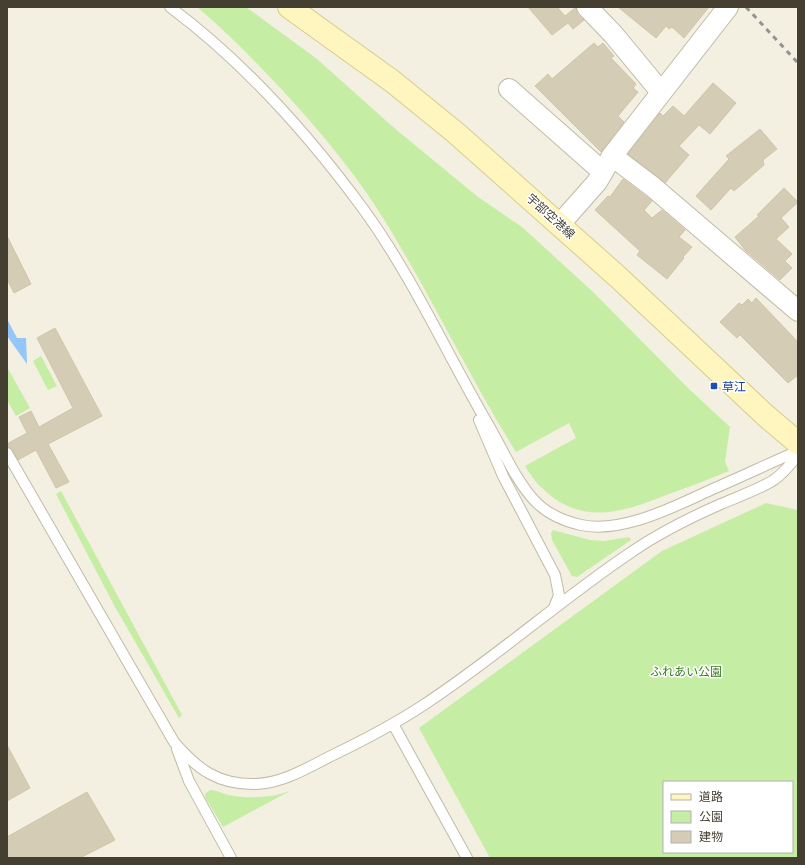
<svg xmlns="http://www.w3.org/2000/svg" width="805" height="865" viewBox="0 0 805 865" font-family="Lato,'Noto Sans JP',sans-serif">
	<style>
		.green { fill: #c5eda4; fill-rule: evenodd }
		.water { fill: #94c6f8 }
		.building { fill: #d5ccb5; stroke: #d1c5a7 }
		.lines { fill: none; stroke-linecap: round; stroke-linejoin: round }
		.lane-casing { stroke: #c1bba5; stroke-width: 12 }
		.street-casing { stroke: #c1bba5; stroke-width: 22 }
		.secondary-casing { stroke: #d8cc8a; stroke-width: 24 }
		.lane { stroke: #fff; stroke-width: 10 }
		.street { stroke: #fff; stroke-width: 20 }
		.secondary { stroke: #fff6bf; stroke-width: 22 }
		.rail { stroke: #939393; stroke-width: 3; stroke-dasharray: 5 5; stroke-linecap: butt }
		.transit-dot { fill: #1a4fb4; stroke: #fff; stroke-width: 1.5 }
		.labels { text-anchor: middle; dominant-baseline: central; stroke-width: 3; stroke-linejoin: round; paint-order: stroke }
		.street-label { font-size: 12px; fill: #443f31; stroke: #fff }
		.transit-label { font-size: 12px; fill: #164399; stroke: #fff; text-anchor: start }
		.park-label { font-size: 12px; fill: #397c1f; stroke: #fff }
	</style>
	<rect width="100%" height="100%" fill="#f3efe1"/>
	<!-- green -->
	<g class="green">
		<path d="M197,7H246L317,59L393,127L478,197L522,227L592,291L689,389L730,427L725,462L729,471C709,479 689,487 669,494C624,512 582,527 542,488C535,482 530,474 525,466L576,438L569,423L516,452C473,383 438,310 397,241C361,178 315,124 265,72C243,49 221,27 197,7Z"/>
		<polygon points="41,356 57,386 48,390 33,361"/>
		<polygon points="7,367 30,408 16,416 7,400"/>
		<polygon points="61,491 182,715 179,718 114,605 56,494"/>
		<path d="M766,503L798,510V858H490L419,728L662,551ZM664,782H792V852H664Z"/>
		<polygon points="553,530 590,540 604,541 629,537 631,540 577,577 572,576 552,540 551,533"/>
		<path d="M210,790C216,790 222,793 228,795C249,799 270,798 290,791L223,827L205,797V794Z"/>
	</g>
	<!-- water -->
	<polygon class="water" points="7,319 17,338 26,338 27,364 7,336"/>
	<!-- building -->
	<g class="building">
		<polygon points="528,7 557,7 565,16 576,7 578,15 584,20 573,29 568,23 552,35"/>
		<polygon points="618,7 709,7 684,38 672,27 669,29 666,26 656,38"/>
		<polygon points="594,43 598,47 603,43 614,56 611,58 636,84 633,88 638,92 618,116 624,122 601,152 535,86 548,74 552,79"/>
		<polygon points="713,83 736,103 710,134 699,125 679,146 689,155 665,183 628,154 660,113 663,116 673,106 684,116"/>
		<polygon points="760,129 777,149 763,160 764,165 734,191 731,188 711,210 696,196 729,159 726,156"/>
		<polygon points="623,179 652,201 644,210 652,218 662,210 685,230 679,237 692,247 683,257 684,258 667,279 637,255 640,251 595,210 608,196 610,197"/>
		<polygon points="784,188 798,202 781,218 789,227 776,239 792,254 785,261 792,268 780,280 745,250 735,237 759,216 757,215"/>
		<polygon points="7,236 31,284 14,293 7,279"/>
		<polygon points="756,298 798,342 798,375 788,383 740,335 737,338 720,322 739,303 742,305 748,299 752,303"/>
		<polygon points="55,328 102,416 48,444 69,482 56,488 36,450 18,460 12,449 7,447 7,444 27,433 19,417 31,411 39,427 73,408 37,338"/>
		<polygon points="7,745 30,788 7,801"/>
		<polygon points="87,792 115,840 80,858 7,858 7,837"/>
	</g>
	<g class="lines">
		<!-- lane casing -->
		<g class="lane-casing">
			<g id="lane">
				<path d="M170,7C245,63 309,135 364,210C412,276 448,356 489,426C503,450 515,479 534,500C546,513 563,521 581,525C624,534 677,505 715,488C743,476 770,463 798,451"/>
				<polyline points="479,420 503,476 555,575 559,595 554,608"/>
				<path d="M7,453L174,742C197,769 218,785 256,784C283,783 307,768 331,756C362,741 393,725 422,706C494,659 559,601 630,553C659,533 689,518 721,504C735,498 765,487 775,479C784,473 791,463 798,455"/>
				<polyline points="393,724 467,858"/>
				<polyline points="177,749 189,781 231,858"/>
			</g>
		</g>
		<!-- street casing -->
		<g class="street-casing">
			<g id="street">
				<polyline points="587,7 613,34 661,92"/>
				<polyline points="509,89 603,172"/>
				<polyline points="612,156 653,187 798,311"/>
				<polyline points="560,224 597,182 612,156 728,7"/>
			</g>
		</g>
		<!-- secondary casing -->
		<g class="secondary-casing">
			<polyline id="secondary" points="289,7 392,81 456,133 618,277 765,415 798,443"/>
		</g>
		<!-- lane -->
		<use href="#lane" class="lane"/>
		<!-- street -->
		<use href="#street" class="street"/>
		<!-- secondary -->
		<use href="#secondary" class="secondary"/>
		<!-- rail -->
		<polyline class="rail" points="746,7 798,63"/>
	</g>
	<!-- markers -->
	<rect class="transit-dot" x="710" y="382" width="8" height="8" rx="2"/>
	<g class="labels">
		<!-- street labels -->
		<g class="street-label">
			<text transform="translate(551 216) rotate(42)">宇部空港線</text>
		</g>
		<!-- transit labels -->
		<g class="transit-label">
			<text x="722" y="386">草江</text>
		</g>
		<!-- park labels -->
		<g class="park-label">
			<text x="686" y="671">ふれあい公園</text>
		</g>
	</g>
	<!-- border -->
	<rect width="805" height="865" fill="none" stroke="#443f31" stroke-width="16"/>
	<!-- legend -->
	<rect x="663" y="781" width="130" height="72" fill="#ffffff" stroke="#b4b2ad"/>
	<rect x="671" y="794" width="20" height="6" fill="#fff6bf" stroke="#b4b2ad"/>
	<text x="699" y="801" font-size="12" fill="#443f31">道路</text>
	<rect x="671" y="811" width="20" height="12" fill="#c5eda4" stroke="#b4b2ad"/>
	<text x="699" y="821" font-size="12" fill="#443f31">公園</text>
	<rect x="671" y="831" width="20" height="12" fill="#d5ccb5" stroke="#b4b2ad"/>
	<text x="699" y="841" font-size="12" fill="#443f31">建物</text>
</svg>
